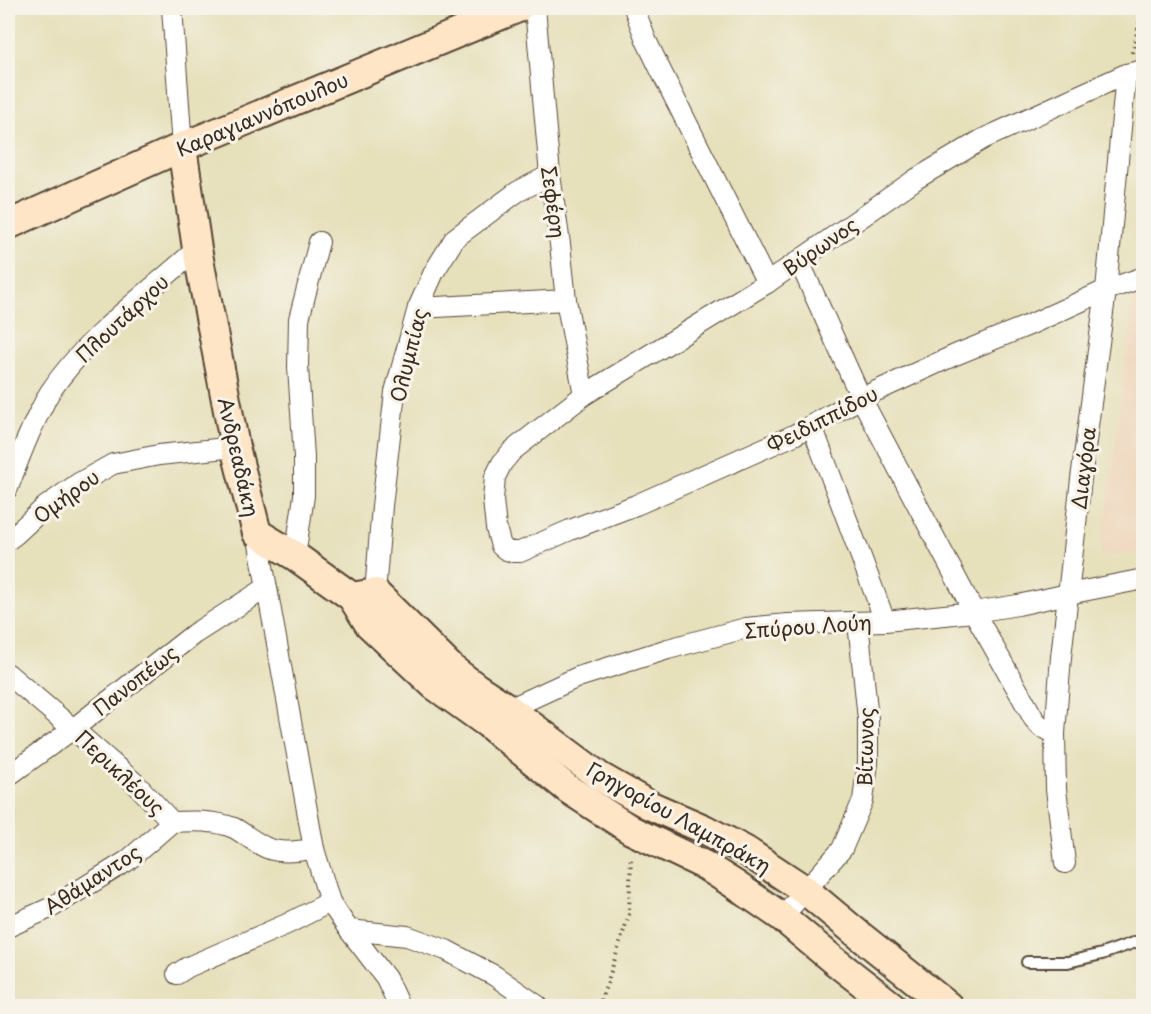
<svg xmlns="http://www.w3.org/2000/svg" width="1151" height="1014" viewBox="0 0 1151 1014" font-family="'Playpen Sans',sans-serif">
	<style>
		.built { fill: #efd6bc }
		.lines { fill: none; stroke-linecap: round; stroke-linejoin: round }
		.lane-casing { stroke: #554536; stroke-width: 14 }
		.street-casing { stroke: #554536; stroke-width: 22 }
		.secondary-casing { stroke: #554536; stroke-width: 32 }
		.path { stroke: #554536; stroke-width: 4; stroke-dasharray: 1.5 4.5; stroke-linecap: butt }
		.lane { stroke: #fff; stroke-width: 10 }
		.street { stroke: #fff; stroke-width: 20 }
		.secondary { stroke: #fde5c5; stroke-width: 28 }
		.labels { text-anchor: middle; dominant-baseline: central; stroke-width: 6; stroke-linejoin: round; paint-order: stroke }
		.street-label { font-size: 20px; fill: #3b2a1e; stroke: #f7f3e8 }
	</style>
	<rect width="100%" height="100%" fill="#f7f3e8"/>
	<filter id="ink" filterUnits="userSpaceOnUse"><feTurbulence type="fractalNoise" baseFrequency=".0167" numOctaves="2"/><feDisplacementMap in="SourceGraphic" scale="12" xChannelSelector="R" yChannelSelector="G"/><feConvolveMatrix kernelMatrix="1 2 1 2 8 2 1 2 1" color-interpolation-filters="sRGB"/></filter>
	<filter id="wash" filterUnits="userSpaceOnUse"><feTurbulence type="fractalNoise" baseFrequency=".008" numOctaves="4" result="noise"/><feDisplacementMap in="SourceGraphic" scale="24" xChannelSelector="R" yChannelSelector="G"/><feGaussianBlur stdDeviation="1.35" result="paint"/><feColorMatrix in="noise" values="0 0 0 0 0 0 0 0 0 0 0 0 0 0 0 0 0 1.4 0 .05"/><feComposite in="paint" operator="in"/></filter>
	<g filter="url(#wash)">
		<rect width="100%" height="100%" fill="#e6e0bb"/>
		<!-- built -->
		<polygon class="built" points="1143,299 1143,553 1101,555 1134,301"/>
	</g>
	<g filter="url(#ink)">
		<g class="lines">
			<!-- lane casing -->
			<g class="lane-casing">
				<polyline id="lane" points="1027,962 1068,962 1102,954 1144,939"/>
			</g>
			<!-- street casing -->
			<g class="street-casing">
				<g id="street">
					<polyline points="172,8 182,147"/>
					<polyline points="535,8 550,175 560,244 566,300 584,395"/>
					<polyline points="634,8 646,40 659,67 767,283"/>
					<polyline points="1144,70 1126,74 983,139 916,179 767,283 584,395 512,451 502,463 495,477 493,500 496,528 501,546 506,550 513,552 520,552 570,530 636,505 794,435 861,398 955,355 1029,325 1106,290 1144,277"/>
					<polyline points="799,261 861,398 974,612 1034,719 1041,727 1055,733"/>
					<polyline points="418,308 566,300"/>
					<polyline points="812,426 885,621"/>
					<path d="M8,488C17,463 27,437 39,413C43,406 46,398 50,392C88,335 146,295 197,249"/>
					<polyline points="257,533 314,849 330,902 349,930 407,936 446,950 495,976 538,1006"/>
					<polyline points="8,540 16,534 45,507 79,483 113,464 159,455 235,447"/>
					<polyline points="295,556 304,496 304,457 298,367 299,319 319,242"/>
					<polyline points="373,605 375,593 382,506 395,392 418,308 434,272 455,238 517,192 550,175"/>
					<path d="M8,674L73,729L135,783L172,822C192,821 215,820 234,828C245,834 255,843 267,848C282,854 298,851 314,849"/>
					<polyline points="501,714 509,709 578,677 668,649 746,628 788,624 885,621 974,612 1018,605 1068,594 1144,579"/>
					<polyline points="8,776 73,729 194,634 266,588"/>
					<polyline points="1065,863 1056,789 1055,733 1061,657 1081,479 1106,290 1126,74"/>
					<polyline points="782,917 842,849 863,800 868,763 868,719 858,622"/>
					<polyline points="8,927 52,907 127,861 172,822"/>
					<polyline points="349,930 386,978 399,1006"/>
					<polyline points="177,974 188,967 287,924 330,902"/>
				</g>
			</g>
			<!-- secondary casing -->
			<g class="secondary-casing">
				<g id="secondary">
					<polyline points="182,147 197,249 235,447 257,533 295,556 352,597 369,624 434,685 487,723 568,789 631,830 704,865 734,884 782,917 832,959 892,1006"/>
					<polyline points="8,225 182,147 518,8"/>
					<polyline points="352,597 375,593 452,669 477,688 509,709 600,777 649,805 704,829 746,851 805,890 859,935 948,1006"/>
				</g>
			</g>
			<!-- path -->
			<g class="path">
				<polyline points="1132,53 1143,8"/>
				<polyline points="598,1006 607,984 629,914 631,856"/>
			</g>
			<!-- lane -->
			<use href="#lane" class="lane"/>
			<!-- street -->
			<use href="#street" class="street"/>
			<!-- secondary -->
			<use href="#secondary" class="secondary"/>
		</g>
	</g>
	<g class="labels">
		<!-- street labels -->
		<g class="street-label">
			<text transform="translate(262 114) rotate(-23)">Καραγιαννόπουλου</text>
			<text transform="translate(554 202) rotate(82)">Σεφέρη</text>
			<text transform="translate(820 246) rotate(-35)">Βύρωνος</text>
			<text transform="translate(122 318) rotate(-43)">Πλουτάρχου</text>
			<text transform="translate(408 355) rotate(-76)">Ολυμπίας</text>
			<text transform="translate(822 419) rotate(-27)">Φειδιππίδου</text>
			<text transform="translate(239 457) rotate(77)">Ανδρεαδάκη</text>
			<text transform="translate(1083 468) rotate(-83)">Διαγόρα</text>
			<text transform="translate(66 496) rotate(-36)">Ομήρου</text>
			<text transform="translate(808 626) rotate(-4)">Σπύρου Λούη</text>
			<text transform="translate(135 680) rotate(-38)">Πανοπέως</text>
			<text transform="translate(865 747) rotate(-89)">Βίτωνος</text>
			<text transform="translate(120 772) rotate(43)">Περικλέους</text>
			<text transform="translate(679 817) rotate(29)">Γρηγορίου Λαμπράκη</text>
			<text transform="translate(92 879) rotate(-33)">Αθάμαντος</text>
		</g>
	</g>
	<!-- margin -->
	<rect width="1151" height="1014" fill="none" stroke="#f7f3e8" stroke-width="30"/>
</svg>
